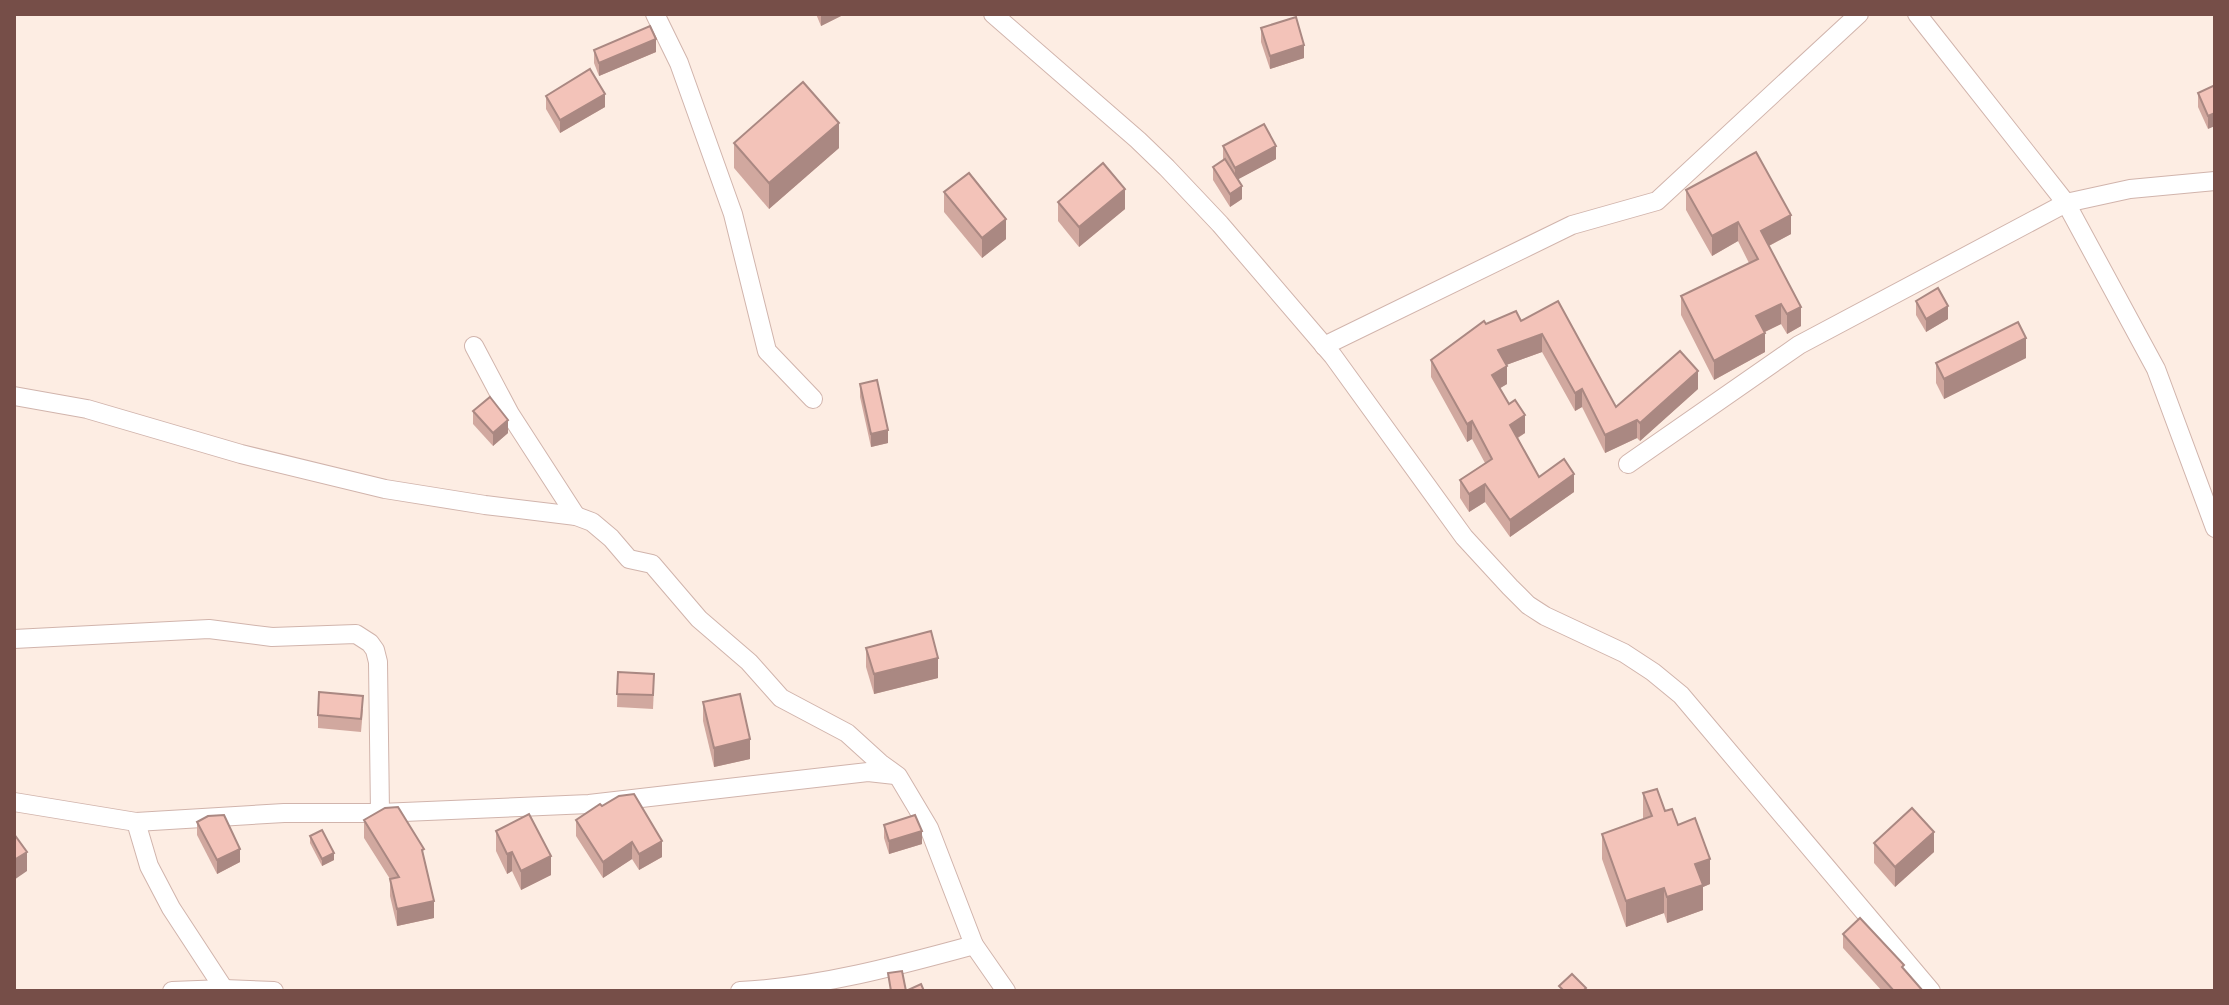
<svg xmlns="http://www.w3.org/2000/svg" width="2229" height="1005" viewBox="0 0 2229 1005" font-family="'Archivo Narrow',sans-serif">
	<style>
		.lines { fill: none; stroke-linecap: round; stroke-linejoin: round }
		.minor-casing { stroke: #d1b4ac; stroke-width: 20 }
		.minor { stroke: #fff; stroke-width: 18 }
		.wall { fill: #d1a89f }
		.shaded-wall { fill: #aa8882 }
		.building { fill: #f3c3b9; stroke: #aa8882; stroke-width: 2 }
	</style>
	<rect width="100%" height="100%" fill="#fdede3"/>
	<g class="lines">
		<!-- minor casing -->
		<g class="minor-casing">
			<g id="minor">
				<polyline points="655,14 679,63 733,214 767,351 813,399"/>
				<polyline points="993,14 1138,140 1167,168 1220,224 1333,356 1464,537 1510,587 1528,605 1545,616 1624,653 1653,672 1681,695 1931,991"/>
				<polyline points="1917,14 2066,203 2156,369 2215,528"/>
				<polyline points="474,346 510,414 576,516"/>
				<polyline points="1324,346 1572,225 1657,201 1859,14"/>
				<polyline points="14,396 87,409 241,454 385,489 485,505 576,516 592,522 611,538 629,559 652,564 699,619 749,662 781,698 847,733 880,763 898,776 929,828 974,945 1006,991"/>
				<polyline points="1628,464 1799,345 2066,203 2130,189 2215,181"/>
				<polyline points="14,639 209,629 272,637 356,634 370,643 375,650 378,662 380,813"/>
				<polyline points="14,802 136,822 284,813 380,813 589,804 868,772 895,775"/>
				<polyline points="136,822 149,866 171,908 224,989"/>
				<polyline points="172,991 224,989 274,991"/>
				<path d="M740,991C820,987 897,966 974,945"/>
			</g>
		</g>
		<!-- minor -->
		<use href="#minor" class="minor"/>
	</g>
	<!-- wall -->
	<g class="wall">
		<polygon points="816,14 845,14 821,26"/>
		<polygon points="1261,28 1304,58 1270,69 1261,42"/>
		<polygon points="594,50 656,52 599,76 594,63"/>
		<polygon points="2215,85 2208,129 2198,107 2198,93"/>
		<polygon points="546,96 605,107 560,133 546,109"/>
		<polygon points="734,143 839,148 769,209 734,168"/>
		<polygon points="1223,146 1276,159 1238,179 1242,199 1230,207 1213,180 1213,167 1223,160"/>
		<polygon points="1686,190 1791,234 1769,246 1801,326 1787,334 1781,324 1765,332 1765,352 1714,380 1681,315 1681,296 1749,263 1738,241 1712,256 1686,210"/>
		<polygon points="944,192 1006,239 982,258 944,212"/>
		<polygon points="1058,202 1125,209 1079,247 1058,221"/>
		<polygon points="1558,301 1616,407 1698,389 1640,441 1637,438 1605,453 1582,407 1575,411 1542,352 1506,365 1507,384 1500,388 1525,433 1518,438 1539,477 1574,492 1510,537 1485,502 1469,512 1460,498 1460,480 1485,463 1472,439 1467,442 1431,377 1431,360 1486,324 1521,321"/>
		<polygon points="1916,301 1948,319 1926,332 1916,315"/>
		<polygon points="2026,358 1944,399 1936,383 1936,363"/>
		<polygon points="860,384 888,443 871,447 860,397"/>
		<polygon points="473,411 508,433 493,446 473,424"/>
		<polygon points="866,648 938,678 874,694 866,667"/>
		<polygon points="618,672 654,687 653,709 617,707"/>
		<polygon points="703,702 750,759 714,767 703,721"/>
		<polygon points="363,709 361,732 318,728 318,715"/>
		<polygon points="1643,793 1665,811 1678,825 1710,884 1703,887 1703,910 1667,923 1664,913 1626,927 1602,859 1602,834 1643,819"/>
		<polygon points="602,806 662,857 639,870 632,859 603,878 576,836 576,820"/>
		<polygon points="364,820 424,859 434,918 397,926 390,896 390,879 364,838"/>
		<polygon points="197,822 240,862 217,874 197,835"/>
		<polygon points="884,825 922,844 889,854 884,838"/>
		<polygon points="496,831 551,875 521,890 512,871 507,874 496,851"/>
		<polygon points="310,836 334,860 322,866 310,843"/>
		<polygon points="1874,843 1934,852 1895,887 1874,863"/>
		<polygon points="1843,934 1904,969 1923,991 1882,991 1843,948"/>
	</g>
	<!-- shaded-wall -->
	<g class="shaded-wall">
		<polygon points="821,14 845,14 821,26"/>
		<polygon points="656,39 656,52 599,76 599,63"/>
		<polygon points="1304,45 1304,58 1270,69 1270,56"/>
		<polygon points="605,94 605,107 560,133 560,120"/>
		<polygon points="2215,113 2215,126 2208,129 2208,116"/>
		<polygon points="839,123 839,148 769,209 769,183"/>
		<polygon points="1276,146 1276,159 1235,181 1235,168"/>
		<polygon points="1242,186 1242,199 1230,207 1230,194"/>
		<polygon points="1125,189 1125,209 1079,247 1079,227"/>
		<polygon points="1791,215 1791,234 1761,250 1761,231"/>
		<polygon points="1006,219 1006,239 982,258 982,238"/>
		<polygon points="1738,222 1738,241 1712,256 1712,236"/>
		<polygon points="1781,304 1781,324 1756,336 1756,316"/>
		<polygon points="1948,306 1948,319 1926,332 1926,319"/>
		<polygon points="1801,307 1801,326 1787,334 1787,314"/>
		<polygon points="1765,333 1765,352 1714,380 1714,361"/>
		<polygon points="1542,334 1542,352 1498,368 1498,350"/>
		<polygon points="2026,338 2026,358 1944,399 1944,379"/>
		<polygon points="1507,366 1507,384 1492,393 1492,375"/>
		<polygon points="1698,371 1698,389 1640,441 1640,423"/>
		<polygon points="1582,389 1582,407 1575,411 1575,393"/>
		<polygon points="1525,415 1525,433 1510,442 1510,425"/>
		<polygon points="508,420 508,433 493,446 493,433"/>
		<polygon points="1637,420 1637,438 1605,453 1605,435"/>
		<polygon points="1472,421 1472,439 1467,442 1467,424"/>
		<polygon points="888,430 888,443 871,447 871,434"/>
		<polygon points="1574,474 1574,492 1510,537 1510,520"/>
		<polygon points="1485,484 1485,502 1469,512 1469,494"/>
		<polygon points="938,658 938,678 874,694 874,674"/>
		<polygon points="750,739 750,759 714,767 714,748"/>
		<polygon points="922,831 922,844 889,854 889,841"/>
		<polygon points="1934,832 1934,852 1895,887 1895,867"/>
		<polygon points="662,841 662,857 639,870 639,854"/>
		<polygon points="632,842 632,859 603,878 603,862"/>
		<polygon points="240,849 240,862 217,874 217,860"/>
		<polygon points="27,852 27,871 14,880 14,860"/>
		<polygon points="512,852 512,871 507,874 507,854"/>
		<polygon points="334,853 334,860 322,866 322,859"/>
		<polygon points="551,856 551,875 521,890 521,871"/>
		<polygon points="1710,859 1710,884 1703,887 1703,910 1667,923 1667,897 1695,864"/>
		<polygon points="1664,888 1664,913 1626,927 1626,901"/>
		<polygon points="434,901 434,918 397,926 397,909"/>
	</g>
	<!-- building -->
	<g class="building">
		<polygon points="1296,17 1304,45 1270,56 1261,28"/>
		<polygon points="650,26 656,39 599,63 594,50"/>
		<polygon points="590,69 605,94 560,120 546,96"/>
		<polygon points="803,82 839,123 769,183 734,143"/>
		<polygon points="2215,85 2215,113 2208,116 2198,93"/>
		<polygon points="1264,124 1276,146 1235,168 1223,146"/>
		<polygon points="1756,152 1791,215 1761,231 1801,307 1787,314 1781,304 1756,316 1765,333 1714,361 1681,296 1758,259 1738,222 1712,236 1686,190"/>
		<polygon points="1225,159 1242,186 1230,194 1213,167"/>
		<polygon points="1103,163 1125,189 1079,227 1058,202"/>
		<polygon points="969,173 1006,219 982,238 944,192"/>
		<polygon points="1938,288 1948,306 1926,319 1916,301"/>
		<polygon points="1558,301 1616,407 1680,351 1698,371 1640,423 1637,420 1605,435 1582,389 1575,393 1542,334 1498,350 1507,366 1492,375 1509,404 1515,400 1525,415 1510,425 1539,477 1564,459 1574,474 1510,520 1485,484 1469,494 1460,480 1492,459 1472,421 1467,424 1431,360 1484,321 1486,324 1516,311 1521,321"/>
		<polygon points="2018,322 2026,338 1944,379 1936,363"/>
		<polygon points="877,380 888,430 871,434 860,384"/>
		<polygon points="490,397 508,420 493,433 473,411"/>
		<polygon points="931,631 938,658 874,674 866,648"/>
		<polygon points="618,672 654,674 653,695 617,694"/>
		<polygon points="319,692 363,696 361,719 318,715"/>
		<polygon points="740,694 750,739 714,748 703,702"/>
		<polygon points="1657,789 1665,811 1672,809 1678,825 1695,818 1710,859 1695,864 1703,885 1667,897 1664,888 1626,901 1602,834 1652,816 1643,793"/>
		<polygon points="634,794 662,841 639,854 632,842 603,862 576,820 600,804 602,806 619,796"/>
		<polygon points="398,807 424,849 422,850 434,901 397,909 390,879 399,877 364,820 385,808"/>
		<polygon points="1912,808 1934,832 1895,867 1874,843"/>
		<polygon points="529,814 551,856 521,871 512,852 507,854 496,831"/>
		<polygon points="224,815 240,849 217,860 197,822 208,816"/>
		<polygon points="915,815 922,831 889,841 884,825"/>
		<polygon points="322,830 334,853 322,859 310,836"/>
		<polygon points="14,834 27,852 14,860"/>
		<polygon points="1860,918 1904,965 1902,967 1923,991 1894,991 1843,934"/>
		<polygon points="902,971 906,991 891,991 888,973"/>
		<polygon points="1572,974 1586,988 1583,991 1564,991 1559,986"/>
		<polygon points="921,984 924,991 906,991"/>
	</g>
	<!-- border -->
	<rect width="2229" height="1005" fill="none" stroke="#764e48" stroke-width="32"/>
</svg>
